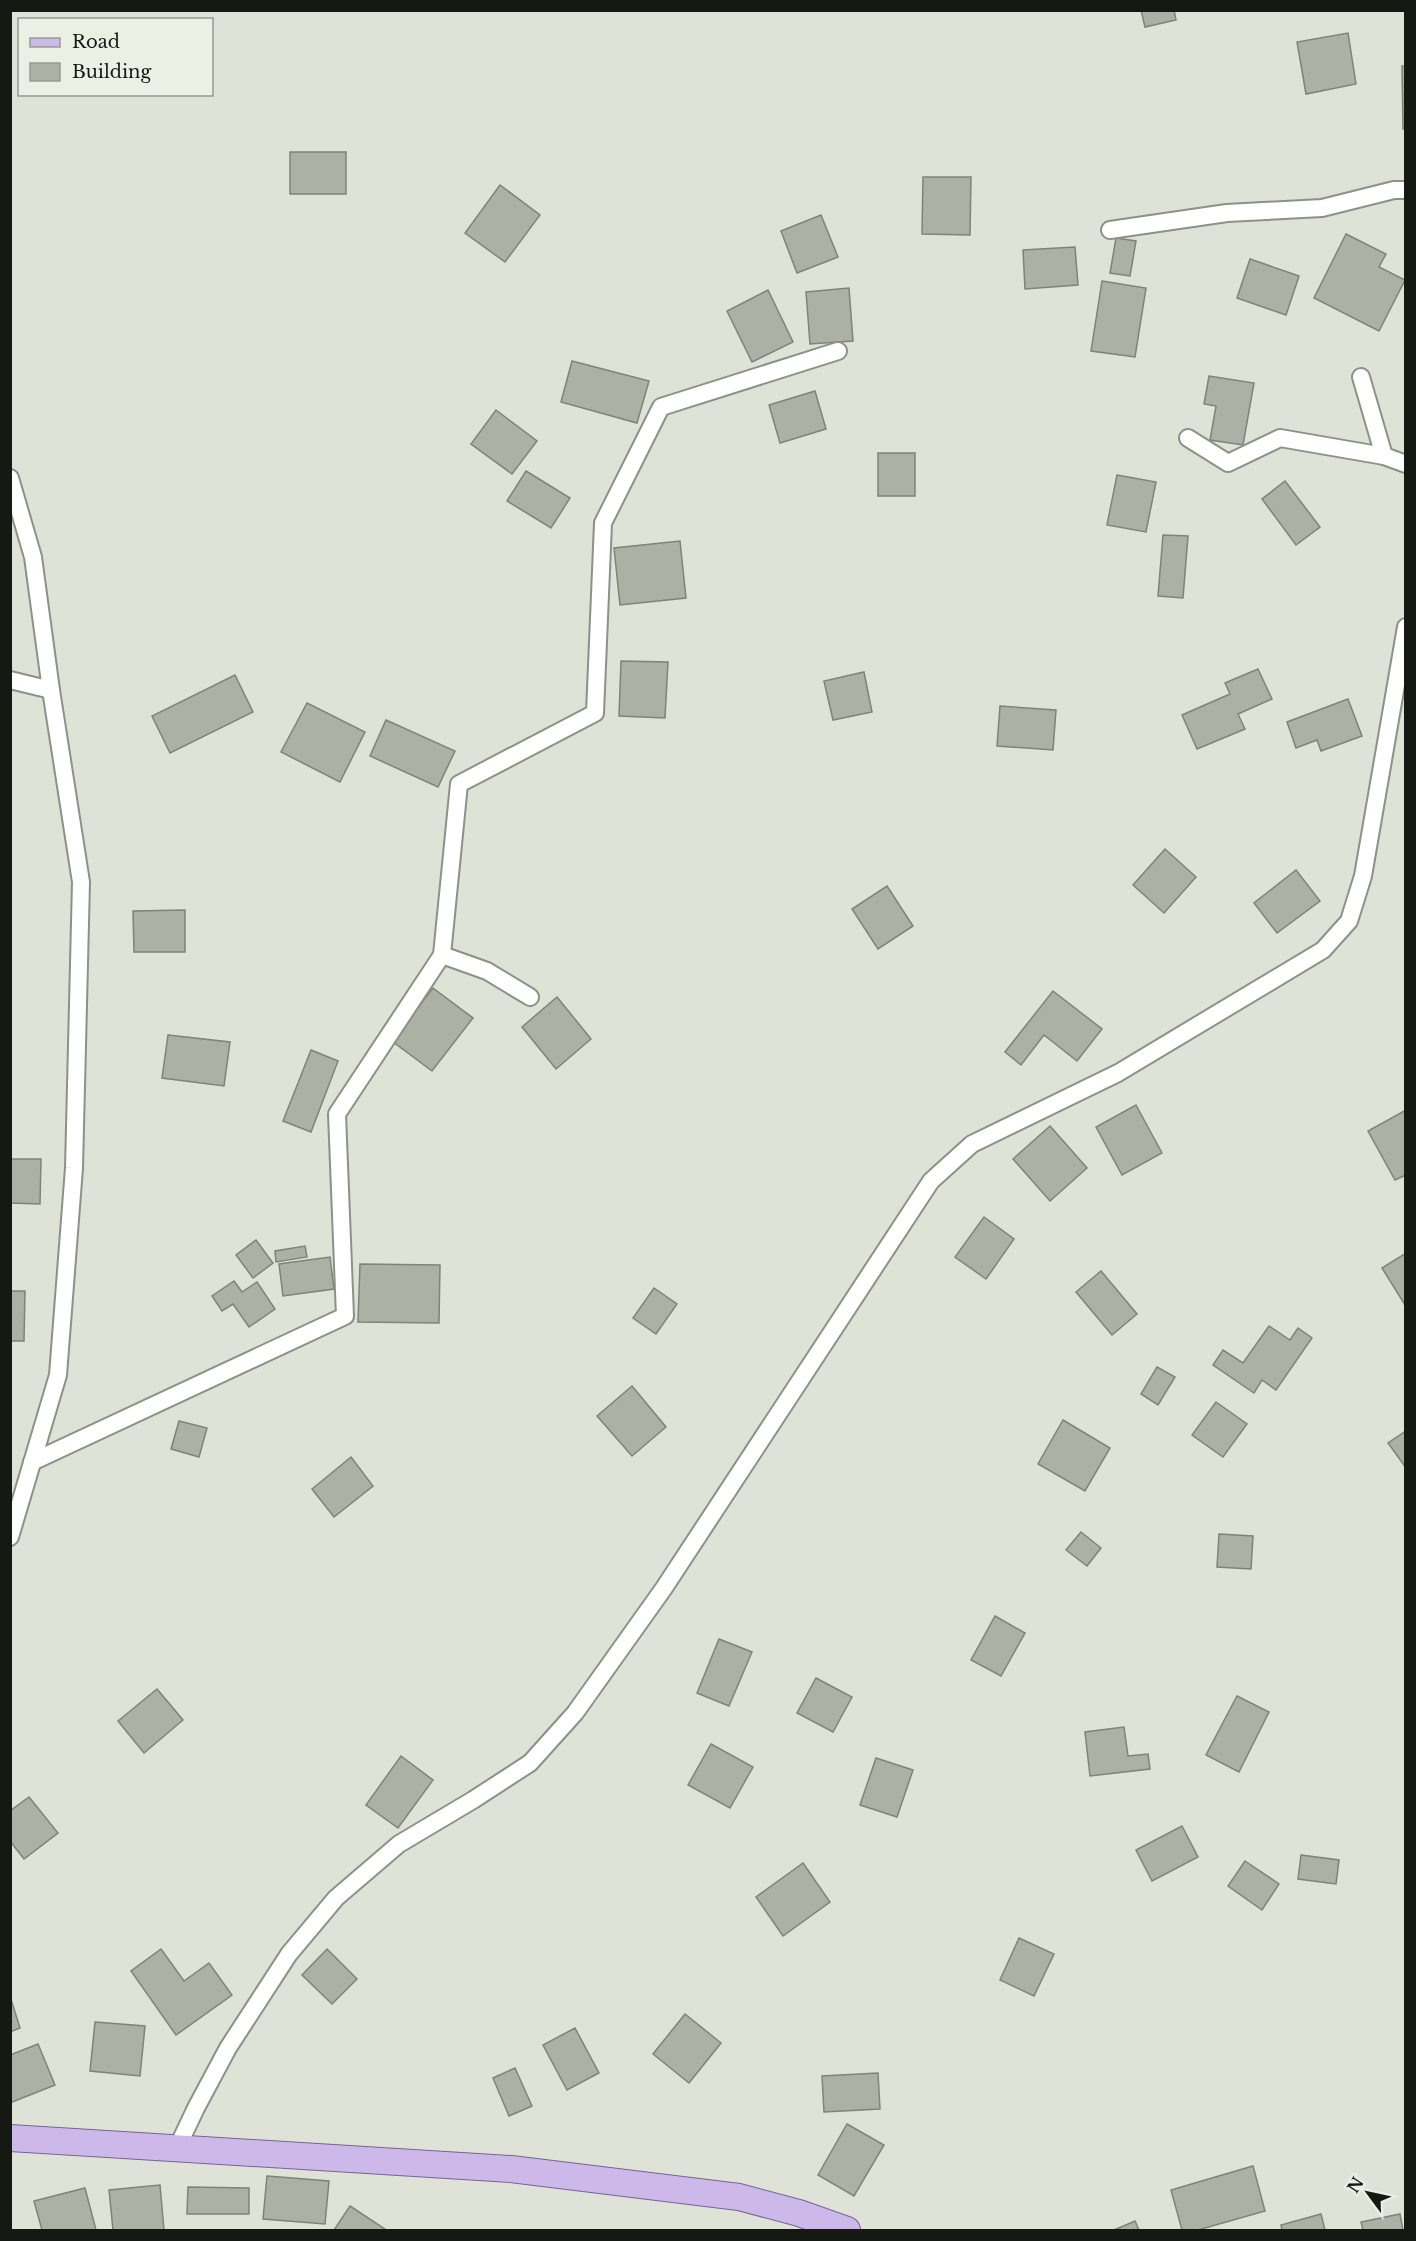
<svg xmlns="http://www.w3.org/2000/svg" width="1416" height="2241" viewBox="0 0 1416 2241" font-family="'Libre Baskerville',serif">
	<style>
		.building { fill: #acb0a5; stroke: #7f8378; stroke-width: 1.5 }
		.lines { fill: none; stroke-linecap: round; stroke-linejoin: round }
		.street-casing { stroke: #8d9186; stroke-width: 20 }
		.primary-casing { stroke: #776395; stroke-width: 28 }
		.street { stroke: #fff; stroke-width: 16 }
		.primary { stroke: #cdb9e9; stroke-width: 26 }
	</style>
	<rect width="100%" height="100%" fill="#dee2d7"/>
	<!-- building -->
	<g class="building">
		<polygon points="1141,10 1174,10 1176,20 1145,27"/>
		<polygon points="1348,33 1356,84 1306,94 1297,42"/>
		<polygon points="1402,66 1406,66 1406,129 1403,129"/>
		<rect x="290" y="152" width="56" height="42"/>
		<polygon points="923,177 971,177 970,235 922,234"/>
		<polygon points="500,185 540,215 505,262 465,233"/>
		<polygon points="821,215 838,257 797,273 781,231"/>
		<polygon points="1346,234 1386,254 1379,267 1405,280 1379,331 1314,298"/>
		<polygon points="1116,238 1136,241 1130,276 1110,273"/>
		<polygon points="1075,247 1078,285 1025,289 1023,250"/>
		<polygon points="1250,259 1299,276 1286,315 1237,298"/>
		<polygon points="1102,281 1146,288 1135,357 1091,351"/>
		<polygon points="849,288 853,341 810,344 806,292"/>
		<polygon points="768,290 793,342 752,362 727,311"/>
		<polygon points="572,361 649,381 637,423 561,402"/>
		<polygon points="1209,376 1254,383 1243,445 1210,440 1216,406 1204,404"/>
		<polygon points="815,391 826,429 780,443 769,405"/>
		<polygon points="496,410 537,441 512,474 471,444"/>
		<rect x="878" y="453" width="37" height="43"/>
		<polygon points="526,471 570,498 551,528 507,501"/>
		<polygon points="1117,475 1156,482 1146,532 1107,525"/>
		<polygon points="1285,481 1320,527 1296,545 1262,499"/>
		<polygon points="1163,535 1188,536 1183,598 1158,596"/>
		<polygon points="680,541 686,598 620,605 614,548"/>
		<polygon points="621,661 668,662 665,718 619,716"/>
		<polygon points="1258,669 1272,699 1238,714 1245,729 1197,749 1182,715 1230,694 1225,683"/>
		<polygon points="864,672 872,712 833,720 824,681"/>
		<polygon points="235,675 253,712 170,753 152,716"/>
		<polygon points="1348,699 1362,736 1321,751 1317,740 1296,748 1287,722"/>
		<polygon points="307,703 365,732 340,782 281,752"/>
		<polygon points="1000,706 1056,710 1053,750 997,746"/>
		<polygon points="386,720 455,751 438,787 370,756"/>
		<polygon points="1165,849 1196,877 1164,913 1133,885"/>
		<polygon points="1296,870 1320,901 1277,933 1254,903"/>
		<polygon points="887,886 913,926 878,949 852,909"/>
		<polygon points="185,910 185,952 134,952 133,911"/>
		<polygon points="433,988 473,1018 432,1071 392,1041"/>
		<polygon points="1053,991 1102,1029 1077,1061 1044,1035 1021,1065 1005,1052"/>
		<polygon points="557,997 591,1039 556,1069 522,1027"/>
		<polygon points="168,1035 230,1042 224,1086 162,1078"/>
		<polygon points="311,1050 338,1061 311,1132 283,1121"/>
		<polygon points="1136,1105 1162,1153 1122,1175 1096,1127"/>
		<polygon points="1406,1110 1406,1175 1395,1180 1368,1131"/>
		<polygon points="1050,1126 1087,1168 1050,1201 1013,1159"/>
		<polygon points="10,1159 41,1159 40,1204 10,1203"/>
		<polygon points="984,1217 1014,1239 986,1279 955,1257"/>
		<polygon points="256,1240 273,1263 253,1278 236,1255"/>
		<polygon points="305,1246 307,1257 276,1262 275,1251"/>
		<polygon points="1406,1253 1406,1305 1405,1305 1382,1268"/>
		<polygon points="330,1257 334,1289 283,1296 279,1264"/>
		<polygon points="360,1264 440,1265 439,1323 358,1322"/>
		<polygon points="1101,1271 1137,1314 1112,1335 1076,1292"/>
		<polygon points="234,1281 242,1292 257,1282 275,1309 249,1327 233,1304 222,1311 212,1296"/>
		<polygon points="654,1288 677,1304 656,1334 633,1318"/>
		<polygon points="10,1291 25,1291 24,1341 10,1341"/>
		<polygon points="1269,1326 1290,1340 1298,1328 1312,1338 1276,1390 1262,1380 1254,1393 1213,1365 1223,1350 1243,1363"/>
		<polygon points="1157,1367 1175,1377 1158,1405 1141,1394"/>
		<polygon points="632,1386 666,1427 632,1456 597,1416"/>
		<polygon points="1216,1402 1247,1424 1223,1457 1192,1435"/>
		<polygon points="1063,1420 1110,1448 1085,1491 1038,1464"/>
		<polygon points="179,1421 207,1428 199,1457 171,1449"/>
		<polygon points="1406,1431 1406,1468 1388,1443"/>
		<polygon points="351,1457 373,1486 334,1517 312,1489"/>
		<polygon points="1081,1532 1101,1548 1087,1566 1066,1550"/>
		<polygon points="1219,1534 1253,1536 1251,1569 1217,1567"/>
		<polygon points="995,1616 1025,1633 1001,1676 971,1660"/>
		<polygon points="719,1639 752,1652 729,1706 697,1693"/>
		<polygon points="816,1678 852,1697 833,1732 797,1713"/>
		<polygon points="157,1689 183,1720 144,1753 118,1721"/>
		<polygon points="1237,1696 1269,1712 1239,1772 1206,1755"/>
		<polygon points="1124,1727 1128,1756 1148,1754 1150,1769 1090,1776 1085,1732"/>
		<polygon points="711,1744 753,1767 730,1808 688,1785"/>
		<polygon points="401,1756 433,1780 398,1828 366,1805"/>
		<polygon points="876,1758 913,1770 897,1817 860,1805"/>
		<polygon points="29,1797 58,1833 24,1859 10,1841 10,1811"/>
		<polygon points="1182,1826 1198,1857 1152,1881 1136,1850"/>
		<polygon points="1301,1855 1339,1860 1336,1884 1298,1879"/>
		<polygon points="1245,1861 1279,1884 1262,1910 1228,1886"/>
		<polygon points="803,1863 830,1902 783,1936 756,1897"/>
		<polygon points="1019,1938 1054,1954 1034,1996 1000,1980"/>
		<polygon points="161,1949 184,1981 209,1963 232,1995 176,2035 131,1971"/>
		<polygon points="327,1949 357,1979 332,2004 302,1975"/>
		<polygon points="10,1996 20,2028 10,2032"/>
		<polygon points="685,2014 721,2043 689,2083 653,2054"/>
		<polygon points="95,2022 145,2026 140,2076 90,2071"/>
		<polygon points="575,2028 599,2073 567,2090 543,2045"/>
		<polygon points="38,2044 55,2085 10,2103 10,2055"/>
		<polygon points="515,2068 532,2106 509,2116 493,2078"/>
		<polygon points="878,2073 880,2109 824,2112 822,2076"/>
		<polygon points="847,2124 884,2145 854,2196 818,2175"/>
		<polygon points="1253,2166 1265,2211 1198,2230 1182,2230 1171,2190"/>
		<polygon points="267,2176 329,2181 325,2224 263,2219"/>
		<polygon points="160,2185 164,2230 113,2230 109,2190"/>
		<polygon points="188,2187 249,2188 249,2214 187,2214"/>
		<polygon points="85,2188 96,2230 42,2230 34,2201"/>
		<polygon points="350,2206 385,2229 384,2230 334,2230"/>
		<polygon points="1321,2214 1325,2230 1282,2230 1281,2225"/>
		<polygon points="1400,2214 1403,2230 1363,2230 1361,2222"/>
		<polygon points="1135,2221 1139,2230 1114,2230"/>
	</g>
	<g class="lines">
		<!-- street casing -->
		<g class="street-casing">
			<g id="street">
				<polyline points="1110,230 1227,213 1322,208 1394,190 1406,190"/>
				<polyline points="1361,377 1384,456 1406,464"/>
				<polyline points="1188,438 1228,463 1280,438 1384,456"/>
				<polyline points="10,478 33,557 51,690 81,882 74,1168 58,1375 10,1537"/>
				<polyline points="10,680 51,690"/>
				<polyline points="442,955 487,971 530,997"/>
				<polyline points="32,1462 345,1316 337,1114 442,955 459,784 595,713 603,523 661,407 838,351"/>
				<polyline points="177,2148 196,2108 228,2048 289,1954 336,1898 399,1844 473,1800 530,1763 575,1713 664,1588 931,1181 972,1144 1118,1073 1323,950 1349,921 1363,876 1406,627"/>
			</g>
		</g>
		<!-- primary casing -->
		<g class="primary-casing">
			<polyline id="primary" points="10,2138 511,2169 739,2197 799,2213 847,2230"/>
		</g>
		<!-- street -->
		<use href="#street" class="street"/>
		<!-- primary -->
		<use href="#primary" class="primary"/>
	</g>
	<!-- border -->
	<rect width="1416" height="2241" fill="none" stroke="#161814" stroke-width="24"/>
	<!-- legend -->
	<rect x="18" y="18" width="195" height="78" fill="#ecf0e4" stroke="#969a91" stroke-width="1.5"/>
	<rect x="30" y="38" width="30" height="9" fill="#cdb9e9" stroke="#969a91" stroke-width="1.5"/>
	<text x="72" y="48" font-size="18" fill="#161814">Road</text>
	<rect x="30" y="63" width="30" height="18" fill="#acb0a5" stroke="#969a91" stroke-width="1.5"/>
	<text x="72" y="78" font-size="18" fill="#161814">Building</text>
	<!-- north arrow -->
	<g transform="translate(1368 2193) rotate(303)" stroke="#ecf0e4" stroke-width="4.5" paint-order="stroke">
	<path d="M0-4.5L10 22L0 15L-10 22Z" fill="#161814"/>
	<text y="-9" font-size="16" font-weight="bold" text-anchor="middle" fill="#161814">N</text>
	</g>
</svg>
